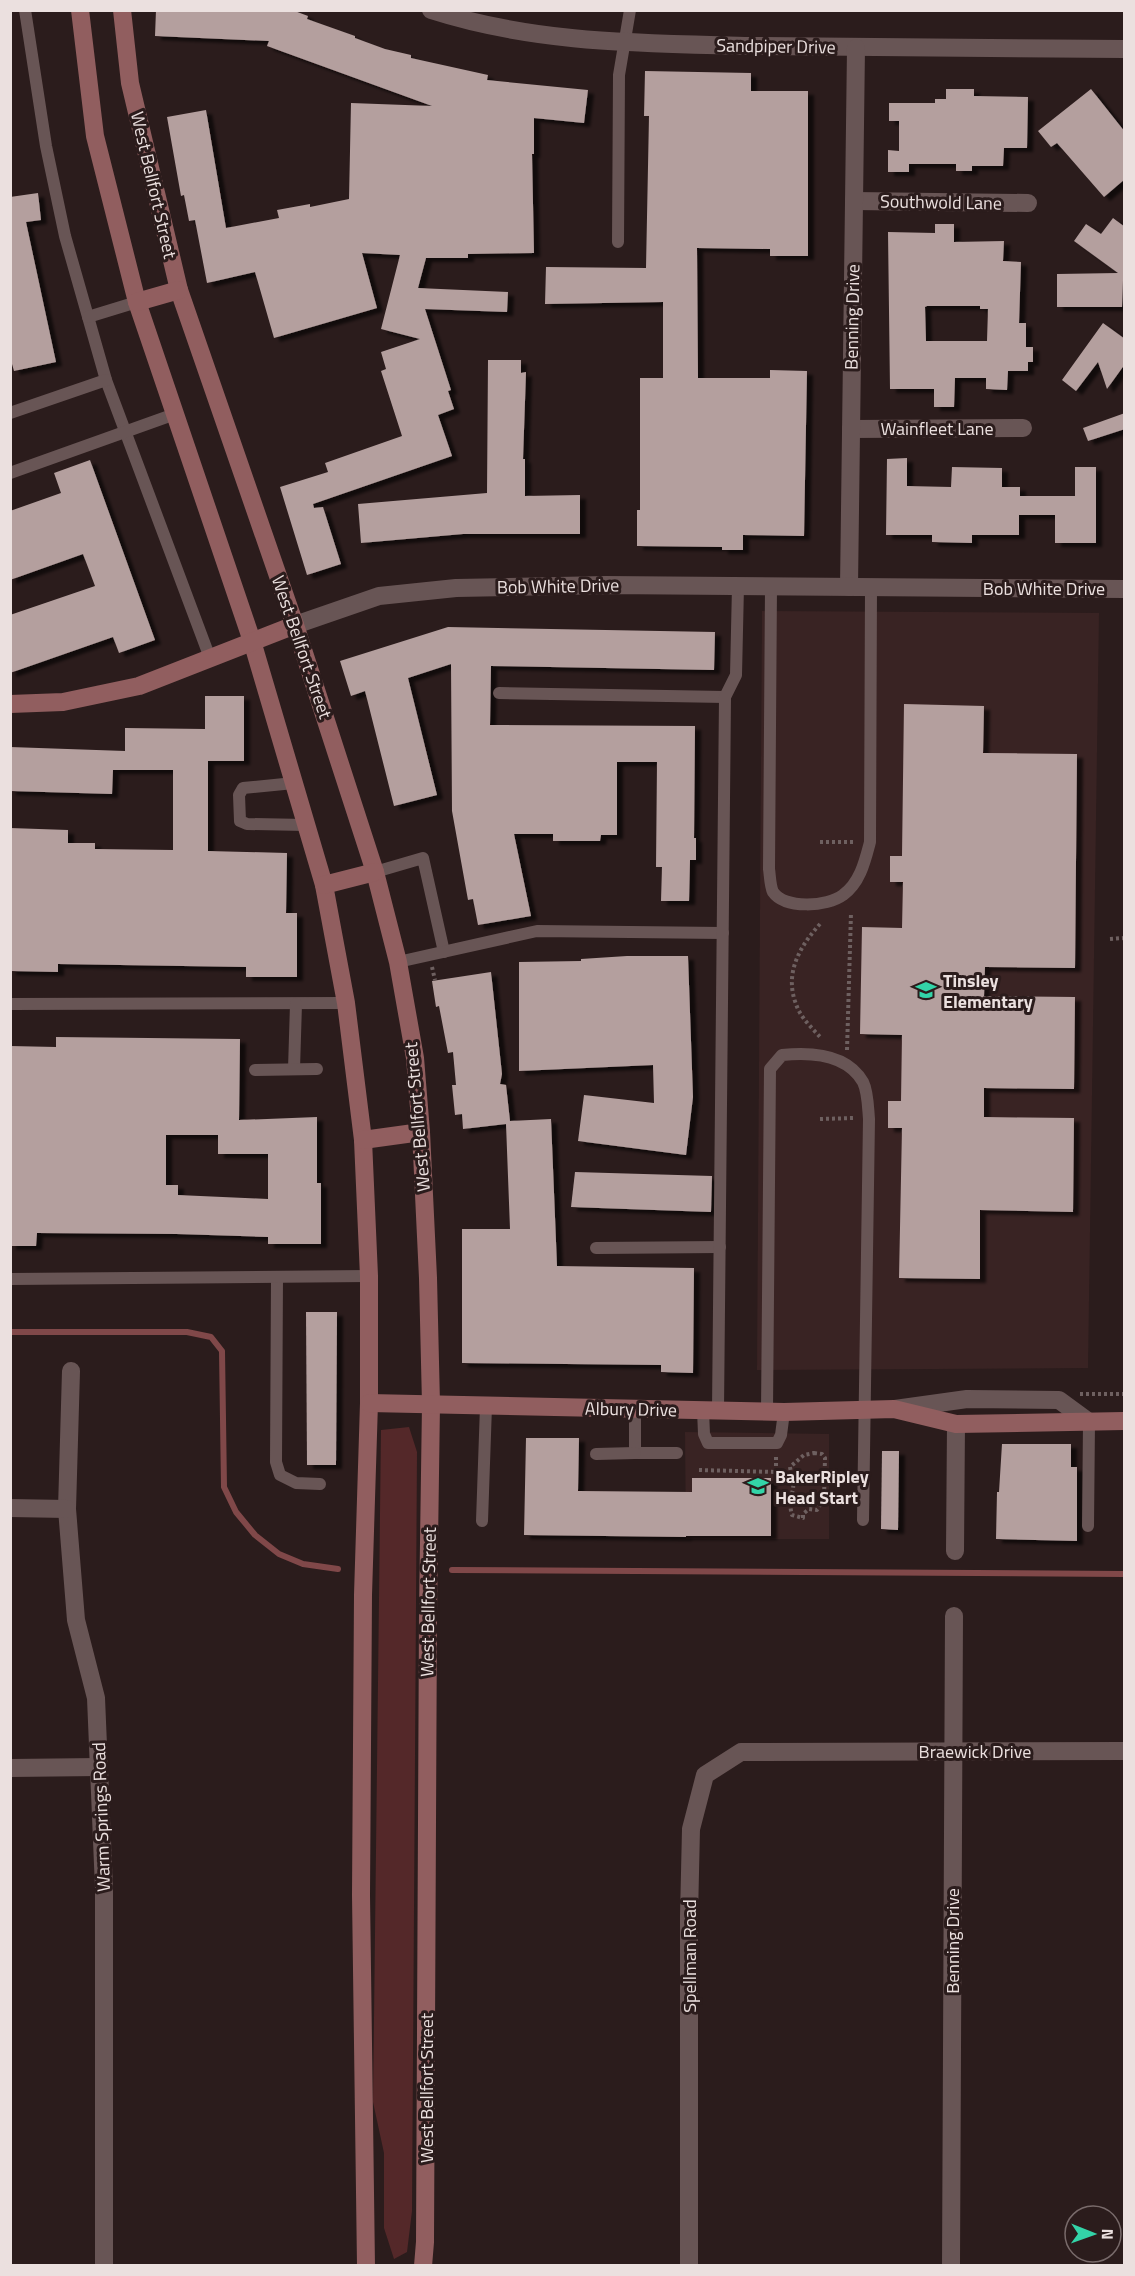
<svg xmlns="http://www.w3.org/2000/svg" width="1135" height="2276" viewBox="0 0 1135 2276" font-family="'Titillium Web',sans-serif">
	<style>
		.built { fill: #392323 }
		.green { fill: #542829 }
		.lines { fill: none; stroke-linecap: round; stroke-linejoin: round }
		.stream { stroke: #804849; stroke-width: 6 }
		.building { fill: #b49f9e; fill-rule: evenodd; filter: url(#shadow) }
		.path { stroke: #6e6060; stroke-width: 4; stroke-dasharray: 3 3; stroke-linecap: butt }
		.lane { stroke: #685555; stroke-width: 12 }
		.street { stroke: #685555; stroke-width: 18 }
		.secondary { stroke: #915e5f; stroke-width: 18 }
		.labels { text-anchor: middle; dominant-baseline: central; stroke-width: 6; stroke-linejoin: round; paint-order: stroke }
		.street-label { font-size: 18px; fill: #ebe0df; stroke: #2b1c1c }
		.poi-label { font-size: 18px; font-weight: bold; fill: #ebe0df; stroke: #2b1c1c; text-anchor: start }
	</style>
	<defs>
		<filter id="shadow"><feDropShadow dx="6" dy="4" stdDeviation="1.5" flood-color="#0009"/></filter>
	</defs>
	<rect width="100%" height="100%" fill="#2b1c1c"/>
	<!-- built -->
	<g class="built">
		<polygon points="762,611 1099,613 1088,1368 757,1370"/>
		<polygon points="685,1432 829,1434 829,1539 686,1539"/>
	</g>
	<!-- green -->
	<polygon class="green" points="409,1427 417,1452 412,2211 407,2252 394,2259 384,2228 384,2153 373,2102 381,1430"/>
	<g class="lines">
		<!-- stream -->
		<g class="stream">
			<polyline points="10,1332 187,1332 211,1337 222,1351 224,1487 236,1512 255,1535 279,1554 303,1564 338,1569"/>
			<polyline points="452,1570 1124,1574"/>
		</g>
	</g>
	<!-- building -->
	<g class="building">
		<polygon points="156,10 292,10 308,16 307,19 355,36 355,38 385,49 411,55 411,58 488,75 487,80 588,90 584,123 534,118 534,154 532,154 534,253 468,254 468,258 426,258 418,288 508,292 507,312 425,309 451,390 448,391 454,409 438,415 452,456 313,504 314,508 323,507 341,564 307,575 280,487 328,472 325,463 402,436 381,371 386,369 381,352 420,339 381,329 400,255 362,253 377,308 274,338 255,272 207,283 195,220 189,221 184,195 181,196 167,117 206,110 226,228 279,218 277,210 310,204 310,207 349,199 351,103 432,106 267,46 269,41 155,36"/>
		<polygon points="645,71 751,73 751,91 808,91 808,256 770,256 770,249 697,248 698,378 770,378 770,370 807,371 804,536 743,535 743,550 722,550 722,547 637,546 637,510 640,510 640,378 663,378 663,302 545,304 546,267 646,268 649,116 644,116"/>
		<polygon points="946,89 974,89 974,96 1028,97 1027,148 1004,148 1003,166 972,166 972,171 956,171 956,164 909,164 909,172 888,172 888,150 899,151 899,121 889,121 889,103 935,103 935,99 946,99"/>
		<polygon points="1091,89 1125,132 1125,179 1104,197 1057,143 1051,147 1038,131"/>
		<polygon points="38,193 41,220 26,222 56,362 14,371 10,357 10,197"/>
		<polygon points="1113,218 1125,227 1122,307 1057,307 1057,274 1118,273 1074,241 1086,224 1101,234"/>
		<path d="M935,224H954V242L1004,241L1003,261L1021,262L1019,323H1026V347H1033V362H1028V371H1008L1007,390L986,389V378H955L954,407H934V389H890L888,232L935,233ZM927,306H980V309H988L987,341H926L925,307Z"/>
		<polygon points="1103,323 1125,339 1125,364 1107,389 1098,362 1076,391 1062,380"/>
		<polygon points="488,360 521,360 521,373 526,372 523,459 525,459 525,496 580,495 580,534 463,534 361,543 358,504 487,493"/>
		<polygon points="1125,413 1125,429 1088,441 1083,428"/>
		<polygon points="907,458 907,486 951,487 952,467 1002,468 1002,487 1020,487 1020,496 1075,496 1075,467 1096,467 1096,543 1055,543 1055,515 1019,515 1019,535 972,535 972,543 932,542 932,535 886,535 887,459"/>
		<polygon points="90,460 155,640 119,653 113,637 10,673 10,615 95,586 83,554 10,580 10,511 61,493 54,473"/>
		<polygon points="448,627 715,632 714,670 491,666 490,725 695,726 694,838 696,838 696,860 690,860 689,901 661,901 662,867 656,867 657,762 617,762 617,835 601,835 600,841 553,841 553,834 514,834 531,916 478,925 473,899 468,900 452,811 451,664 408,678 437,795 394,806 365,691 351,696 340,661"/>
		<polygon points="205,696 244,696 244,761 208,761 208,851 287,853 286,913 297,913 297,977 246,977 246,967 58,964 58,972 10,971 10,828 68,830 68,843 95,843 95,849 173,850 173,770 113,770 112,794 10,791 10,747 125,751 125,728 205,729"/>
		<polygon points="904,704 984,706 983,753 1077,754 1075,968 985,967 984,996 1075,997 1074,1089 984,1088 984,1117 1074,1118 1073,1212 980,1210 980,1279 899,1278 902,1128 888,1128 888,1101 901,1101 902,1035 860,1034 862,927 902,928 903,882 890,882 890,856 902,856"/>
		<polygon points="627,956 688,956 693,1097 686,1155 578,1141 584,1095 654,1103 653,1065 519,1071 519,962 581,961 581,959"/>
		<polygon points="491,972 502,1074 500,1084 506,1085 510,1121 551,1119 557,1266 694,1268 693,1373 661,1372 661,1365 462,1363 462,1229 510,1229 506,1124 463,1129 462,1114 455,1115 452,1085 456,1085 453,1052 448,1053 439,1006 436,1007 432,981"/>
		<path d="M56,1037L240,1039L239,1120L317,1117V1183H321V1244H268V1237L177,1234L37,1233L36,1246H10V1046L56,1047ZM166,1135H218V1154H268V1199L178,1195V1185H166Z"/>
		<polygon points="575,1172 712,1176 711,1212 571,1207"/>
		<polygon points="306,1312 337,1312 336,1465 307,1465"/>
		<polygon points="526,1438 579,1438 578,1491 692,1492 692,1478 771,1478 771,1536 686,1536 686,1537 524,1535"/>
		<polygon points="1002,1444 1071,1444 1071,1467 1077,1467 1077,1541 996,1539 997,1492 999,1492"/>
		<polygon points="882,1451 899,1451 898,1530 881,1529"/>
	</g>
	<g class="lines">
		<!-- path -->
		<g class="path">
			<polyline points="820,842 856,842"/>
			<path d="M820,924C800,946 784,973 796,1004C800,1017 812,1028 821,1038"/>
			<polyline points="1110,939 1124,938"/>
			<polyline points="432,967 435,980"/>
			<polyline points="847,1050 851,913"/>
			<polyline points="820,1119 854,1118"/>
			<polyline points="1080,1394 1124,1394"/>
			<path d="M814,1453L822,1454L825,1458L824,1499L817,1510L809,1509L803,1514V1518L792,1515C789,1505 791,1498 793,1489C794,1482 791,1474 790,1467L804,1455Z"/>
			<polyline points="776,1457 776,1477 792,1477"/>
			<polyline points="699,1470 776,1472"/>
		</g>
		<!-- lane -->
		<g class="lane">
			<polyline points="25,10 46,146 65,236 106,380 210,658"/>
			<polyline points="618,242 619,75 630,10"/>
			<polyline points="88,317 137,302"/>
			<polyline points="10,413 106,380"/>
			<polyline points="10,473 175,414"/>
			<path d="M771,586L769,869C770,875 770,886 773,892C785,909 827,907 843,895C860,883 865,861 870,842L871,587"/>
			<polyline points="499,693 725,697"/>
			<polyline points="294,783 243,788 239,795 240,821 247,824 306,825"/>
			<polyline points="375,872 423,858 444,952"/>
			<polyline points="398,962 537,931 723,933"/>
			<polyline points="10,1004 346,1003"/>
			<polyline points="294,1069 296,1004"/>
			<polyline points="255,1070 317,1069"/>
			<polyline points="596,1248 720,1247"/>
			<polyline points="277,1277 276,1462 280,1475 296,1483 320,1484"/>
			<polyline points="10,1279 369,1276"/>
			<polyline points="635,1409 635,1453 677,1453"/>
			<polyline points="703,1410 704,1434 708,1443 777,1443 781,1435 784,1412"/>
			<polyline points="718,1410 725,697 736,675 738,586"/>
			<path d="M767,1411L770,1069L782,1055C811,1052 847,1054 863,1082C868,1092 868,1108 869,1119L863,1520"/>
			<polyline points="596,1454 635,1453"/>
			<polyline points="482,1521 486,1406"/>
			<polyline points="1088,1526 1089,1422"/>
		</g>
		<!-- street -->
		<g class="street">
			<path d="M431,10C537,44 642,43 751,46C876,48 1000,49 1124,49"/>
			<polyline points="854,201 1028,203"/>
			<polyline points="851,429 1023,428"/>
			<polyline points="849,587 856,48"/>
			<polyline points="295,625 379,596 456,588 606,585 1124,589"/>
			<polyline points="71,1371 67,1509 76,1620 96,1698 104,1888 104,2266"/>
			<polyline points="895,1409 967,1399 1059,1400 1089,1422"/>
			<polyline points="10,1508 67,1509"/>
			<polyline points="955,1551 956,1424"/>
			<polyline points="10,1768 99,1767"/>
			<polyline points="689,2266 689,1916 691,1829 705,1775 741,1752 1124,1751"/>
			<polyline points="951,2266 954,1616"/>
		</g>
		<!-- secondary -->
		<g class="secondary">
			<polyline points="80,10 95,136 137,302 252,641 324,885 346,1003 363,1140 369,1276 369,1403 363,1595 361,1895 366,2266"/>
			<polyline points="122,10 130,83 179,290 295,625 375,872 398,962 415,1058 421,1132 428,1278 431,1404 428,1613 425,2242 423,2266"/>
			<polyline points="137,302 179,290"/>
			<polyline points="10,704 63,702 139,686 295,625"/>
			<polyline points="324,885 375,872"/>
			<polyline points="363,1140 421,1132"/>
			<polyline points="369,1403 784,1412 894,1409 956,1424 1124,1421"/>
		</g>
	</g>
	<!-- icons -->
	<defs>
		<g id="school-bare" transform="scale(1.62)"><path d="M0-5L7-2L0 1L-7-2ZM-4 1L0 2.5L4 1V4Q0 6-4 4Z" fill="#33d4a8" stroke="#2b1c1c" stroke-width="2.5" paint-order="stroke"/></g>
	</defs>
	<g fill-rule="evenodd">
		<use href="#school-bare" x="926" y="990"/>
		<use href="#school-bare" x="758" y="1486"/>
	</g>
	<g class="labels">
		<!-- street labels -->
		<g class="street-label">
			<text transform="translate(776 46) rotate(1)">Sandpiper Drive</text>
			<text transform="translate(154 185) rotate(77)">West Bellfort Street</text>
			<text transform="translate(941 202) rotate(1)">Southwold Lane</text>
			<text transform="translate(852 317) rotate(-89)">Benning Drive</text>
			<text x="937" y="428">Wainfleet Lane</text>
			<text transform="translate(558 586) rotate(-1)">Bob White Drive</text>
			<text x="1044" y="588">Bob White Drive</text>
			<text transform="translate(302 647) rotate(71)">West Bellfort Street</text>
			<text transform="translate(417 1117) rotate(-95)">West Bellfort Street</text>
			<text transform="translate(631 1409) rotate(1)">Albury Drive</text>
			<text transform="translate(428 1602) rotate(-89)">West Bellfort Street</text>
			<text x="975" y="1751">Braewick Drive</text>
			<text transform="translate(101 1817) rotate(-92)">Warm Springs Road</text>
			<text transform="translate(952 1941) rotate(-90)">Benning Drive</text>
			<text transform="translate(689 1956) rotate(-90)">Spellman Road</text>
			<text transform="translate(426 2088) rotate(-90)">West Bellfort Street</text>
		</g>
		<!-- poi labels -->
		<g class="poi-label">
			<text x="943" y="980">Tinsley<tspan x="943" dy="21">Elementary</tspan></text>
			<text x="775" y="1476">BakerRipley<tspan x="775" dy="21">Head Start</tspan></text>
		</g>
	</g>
	<!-- border -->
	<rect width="1135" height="2276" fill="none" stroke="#ebe0df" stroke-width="24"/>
	<!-- north arrow -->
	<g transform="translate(1093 2234) rotate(91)"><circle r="28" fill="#2b1c1c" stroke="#786a6a" stroke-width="1.5"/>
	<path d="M0-4.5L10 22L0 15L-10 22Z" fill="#33d4a8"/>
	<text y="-9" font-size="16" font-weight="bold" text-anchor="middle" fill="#ebe0df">N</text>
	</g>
</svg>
